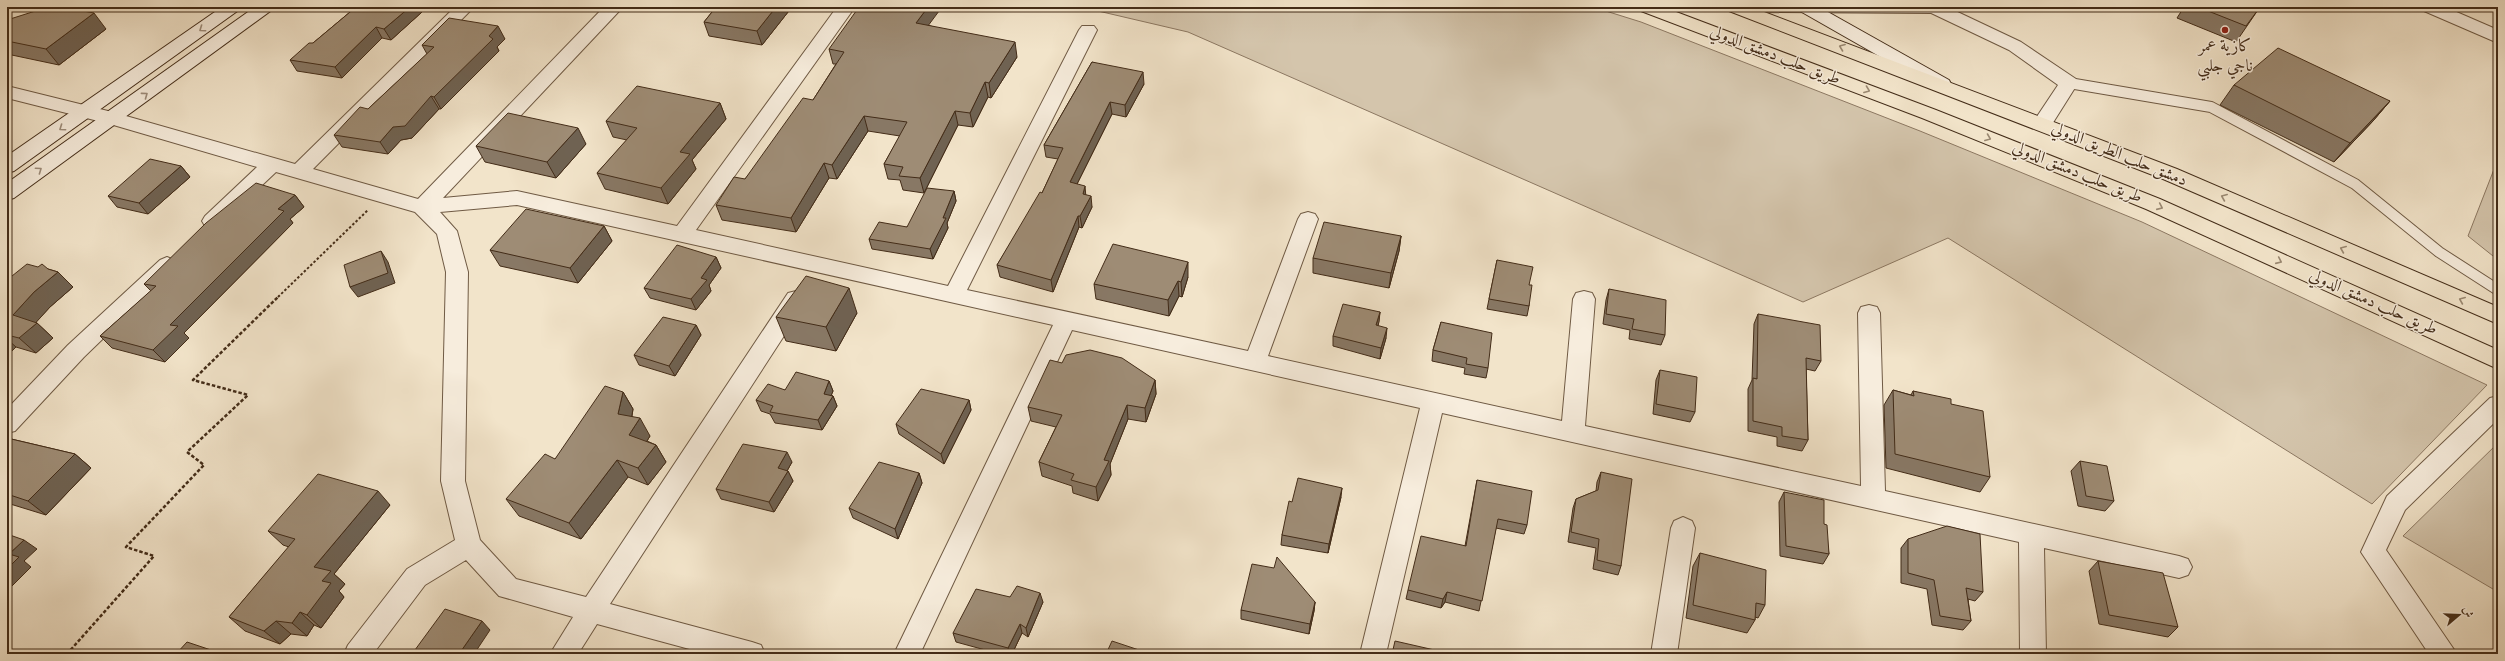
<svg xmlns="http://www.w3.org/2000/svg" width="2505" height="661" viewBox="0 0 2505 661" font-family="'Sorts Mill Goudy',Amiri,serif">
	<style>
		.green { fill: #d4c5ac; stroke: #8c7862 }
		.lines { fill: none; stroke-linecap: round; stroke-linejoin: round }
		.lane-casing { stroke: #6f5a44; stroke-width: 12 }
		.street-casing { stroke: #6f5a44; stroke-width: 2 }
		.secondary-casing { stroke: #432c18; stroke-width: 2 }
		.highway-casing { stroke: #432c18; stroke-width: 2 }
		.path-far1 { stroke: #432c18; stroke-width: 2; stroke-dasharray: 2.5 2; stroke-linecap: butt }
		.path { stroke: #432c18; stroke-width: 2.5; stroke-dasharray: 3.5 2; stroke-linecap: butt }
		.lane { stroke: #f7eddd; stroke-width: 10 }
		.street { fill: #f7eddd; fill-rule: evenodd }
		.secondary { fill: #f7eddd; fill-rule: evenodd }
		.highway { fill: #f2e4ca; fill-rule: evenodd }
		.wall { fill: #887865; stroke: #432c18 }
		.shaded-wall { fill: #6f6252; stroke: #432c18 }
		.building { fill: #9e8c75; stroke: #432c18 }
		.oneway { stroke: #9d8c7a }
		.oneway2 { stroke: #9a8871 }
		.poi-dot { fill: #8f2418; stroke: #f7eddd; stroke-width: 1.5 }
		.labels { text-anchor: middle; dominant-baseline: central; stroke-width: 3; stroke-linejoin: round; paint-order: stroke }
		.poi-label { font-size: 17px; fill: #432c18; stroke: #f7eddd }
		.street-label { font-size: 17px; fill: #432c18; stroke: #f7eddd }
	</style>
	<rect width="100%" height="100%" fill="#f2e4ca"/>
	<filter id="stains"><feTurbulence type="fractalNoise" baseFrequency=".005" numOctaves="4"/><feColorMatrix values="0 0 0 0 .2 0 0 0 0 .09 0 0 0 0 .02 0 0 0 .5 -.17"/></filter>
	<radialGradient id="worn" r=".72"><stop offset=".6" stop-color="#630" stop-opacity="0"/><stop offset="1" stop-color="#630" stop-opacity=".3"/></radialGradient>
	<!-- green -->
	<g class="green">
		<polygon points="1081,7 1593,7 1641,22 1920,131 2142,222 2487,385 2372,504 1948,238 1803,302 1188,32"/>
		<polygon points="2498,159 2498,260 2468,236"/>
		<polygon points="2498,443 2498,592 2403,536"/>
	</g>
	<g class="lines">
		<!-- lane casing -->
		<g class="lane-casing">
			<g id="lane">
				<polyline points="1758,7 1932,8"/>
				<polyline points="2069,83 2211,107 2355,184 2439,252 2498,290"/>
			</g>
		</g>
		<!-- street casing -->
		<g class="street-casing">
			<g id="street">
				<polygon points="455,7 474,7 313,169 418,199 604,7 623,7 443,198 517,191 677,226 837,7 855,7 696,230 948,286 1079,30 1082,26 1094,26 1097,30 967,290 1248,351 1298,219 1301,214 1308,212 1315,214 1318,219 1268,356 1562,421 1573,299 1576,293 1584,291 1592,293 1595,299 1585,426 1861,486 1858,313 1861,307 1869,305 1877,307 1880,313 1885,491 2179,556 2188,559 2192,567 2188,575 2179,578 2044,548 2046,654 2020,654 2019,542 1442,413 1386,654 1360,654 1420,408 1072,330 920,654 894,654 1053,325 517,205 440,212 457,231 468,272 465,481 480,540 516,579 586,597 788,293 796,291 804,293 807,299 804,305 610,604 752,642 761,645 765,654 708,654 597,624 578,654 550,654 573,617 499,596 466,560 425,585 373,654 344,654 348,645 407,569 455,540 441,481 446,272 437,234 415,212 276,172 219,226 212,228 205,226 202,221 205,216 257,167 110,124 7,98 7,86 112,112 295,164"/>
				<polygon points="1924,7 1947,7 2021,42 2076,79 2078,83 2049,129 2042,130 2035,129 2032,124 2058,85 2009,50 1927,11"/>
				<polygon points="2421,7 2445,7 2498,30 2498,43 2424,11"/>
				<polygon points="167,257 174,260 178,265 174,270 84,357 15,431 7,433 7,409 68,345 160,260"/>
				<polygon points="2498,396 2498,419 2405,510 2386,550 2457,654 2429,654 2361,552 2387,496 2490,398"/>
				<polygon points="1683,517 1692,521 1695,528 1677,654 1651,654 1671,528 1674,521"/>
			</g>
		</g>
		<!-- secondary casing -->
		<g class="secondary-casing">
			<g id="secondary">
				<polygon points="222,7 243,7 14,171 7,173 7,156"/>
				<polygon points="255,7 276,7 14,198 7,200 7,183"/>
				<polygon points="1797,7 1819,7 1949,80 1951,84 1949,88 1942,90 1935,88 1800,11"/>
			</g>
		</g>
		<!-- highway casing -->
		<g class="highway-casing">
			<g id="highway">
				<polygon points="1638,7 1663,7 1936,110 2160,199 2498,350 2498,369 2146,209 1922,118 1641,11"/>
				<polygon points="1726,7 1751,7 2177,169 2498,307 2498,324 2163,179 1729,11"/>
			</g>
		</g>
		<!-- path-far1 -->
		<polyline class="path-far1" points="278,297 368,210"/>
		<!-- path -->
		<polyline class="path" points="67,654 154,556 126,547 204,465 187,452 248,395 193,380 279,296"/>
		<!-- lane -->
		<use href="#lane" class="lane"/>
		<!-- street -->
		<use href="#street" class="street"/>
		<!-- secondary -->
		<use href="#secondary" class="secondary"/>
		<!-- highway -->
		<use href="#highway" class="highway"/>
	</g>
	<!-- wall -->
	<g class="wall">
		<polygon points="356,7 423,7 420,9 422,12 391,40 382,38 342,78 297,71 290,60 313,43"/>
		<polygon points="716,7 792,7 762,45 709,36 704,22"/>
		<polygon points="2184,7 2260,7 2236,42 2177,18"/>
		<polygon points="7,20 106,29 59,65 7,54"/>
		<polygon points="928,25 1017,57 991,98 988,97 973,127 958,125 924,193 903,190 900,180 888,179 884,164 900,136 868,131 837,179 829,178 796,232 722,220 716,205 745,179 813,100 836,64 833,64 829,49"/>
		<polygon points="505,39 497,47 499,51 441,109 439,109 412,138 401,140 388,154 342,147 334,135 368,109 427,54 422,45"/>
		<polygon points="1092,62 1144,84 1126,117 1112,114 1077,184 1086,195 1092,207 1082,228 1079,227 1053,292 1000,277 997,265 1042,193 1058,159 1046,157 1044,145"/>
		<polygon points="2234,85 2390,101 2373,121 2334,162 2220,105"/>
		<polygon points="720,103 726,119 692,160 696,169 668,204 605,189 597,173 627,140 613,137 606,121"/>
		<polygon points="586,144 556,178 485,162 476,146"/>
		<polygon points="181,166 190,177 148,214 117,207 108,196"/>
		<polygon points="954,191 956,201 947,223 948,228 933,259 872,249 869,239 907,227"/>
		<polygon points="295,195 304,207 290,219 293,223 184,333 189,338 165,362 112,348 100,336 151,291 144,284"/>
		<polygon points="604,226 612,241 578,283 500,266 490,250"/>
		<polygon points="1401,236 1399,251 1389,288 1313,273 1313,258"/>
		<polygon points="716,257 721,268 709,285 711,291 696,310 650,298 644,288"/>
		<polygon points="1497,260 1529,285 1529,306 1527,316 1487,309"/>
		<polygon points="48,269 58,272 73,287 50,307 36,322 53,338 36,353 16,347 7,356 7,280"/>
		<polygon points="1188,277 1182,297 1179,296 1169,316 1096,299 1094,284"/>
		<polygon points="1609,289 1665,335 1661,345 1629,339 1630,330 1603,324 1606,300"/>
		<polygon points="1380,312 1378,326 1386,338 1380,359 1333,346 1333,336"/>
		<polygon points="857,313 836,351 786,341 776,317"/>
		<polygon points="1758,314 1821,361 1815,371 1806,369 1808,440 1802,451 1777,446 1777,437 1748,431 1748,389 1752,380 1754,324"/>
		<polygon points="1441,322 1488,368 1486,378 1464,374 1465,368 1432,361 1433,350"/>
		<polygon points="696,325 701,335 675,376 639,365 634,355"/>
		<polygon points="1660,370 1695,412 1690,422 1653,414 1656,380"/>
		<polygon points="1155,380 1156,394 1146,422 1128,419 1110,464 1111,475 1098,501 1073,493 1072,486 1042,476 1039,462 1056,427 1031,421 1028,407"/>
		<polygon points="829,381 833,391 831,395 833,396 837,406 822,430 775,423 770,414 761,411 756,400 785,390"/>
		<polygon points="1893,390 1911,395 1913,391 1951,404 1990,477 1980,492 1886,468 1884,405"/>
		<polygon points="623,392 633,409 632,416 650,436 647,441 656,445 666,462 648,485 628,477 581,539 519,516 506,499 555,459"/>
		<polygon points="969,400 971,410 944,464 899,434 896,424"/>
		<polygon points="7,438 75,454 91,468 46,515 7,503"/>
		<polygon points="2080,461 2114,501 2105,511 2078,506 2071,471"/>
		<polygon points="792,462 787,471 788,471 793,481 774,512 721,499 716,489"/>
		<polygon points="1601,472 1621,566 1618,575 1593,569 1596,548 1568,542 1573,508 1576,499 1596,491 1597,482"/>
		<polygon points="919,473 922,483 898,539 853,518 849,508"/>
		<polygon points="1477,480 1527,525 1524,534 1496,528 1479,611 1445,602 1441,608 1406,599 1408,590 1465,546"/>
		<polygon points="1784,492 1824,524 1829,554 1823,564 1780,556 1779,502"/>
		<polygon points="1341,497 1328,553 1281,545 1282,535 1292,502"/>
		<polygon points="390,505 334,574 345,584 339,591 344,597 321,628 314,625 307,636 291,634 280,644 245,631 229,617 289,547 283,545 268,531"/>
		<polygon points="1908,539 1983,592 1975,601 1968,599 1971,621 1963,630 1932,625 1927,589 1901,583 1901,548"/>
		<polygon points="1700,553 1765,605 1758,618 1755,617 1755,620 1747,633 1686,618 1693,566"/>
		<polygon points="2098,561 2178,627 2168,637 2099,624 2089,571"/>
		<polygon points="1010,597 1043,602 1028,637 1022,633 1012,654 1000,654 956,642 953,633"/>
		<polygon points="1315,602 1314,611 1309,634 1241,619 1241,610"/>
		<polygon points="2069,650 2088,654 2065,654"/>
	</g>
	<!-- shaded-wall -->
	<g class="shaded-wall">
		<polygon points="410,7 423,7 420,9 422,12 391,40 384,29"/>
		<polygon points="776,7 792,7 762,45 757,31"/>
		<polygon points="928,7 942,7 919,38 916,23"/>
		<polygon points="94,13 106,29 59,65 46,49"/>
		<polygon points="498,26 505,39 497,47 499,51 441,109 434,97"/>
		<polygon points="376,27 382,38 342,78 335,67"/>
		<polygon points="1015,42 1017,57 991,98 989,83"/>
		<polygon points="1143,72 1144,84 1126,117 1125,105"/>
		<polygon points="985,82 988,97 973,127 970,113"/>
		<polygon points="431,96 439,109 412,138 401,140 388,154 380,142 393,127"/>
		<polygon points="2390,101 2373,121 2334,162 2350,143"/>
		<polygon points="1110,102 1112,114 1072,194 1070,182"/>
		<polygon points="720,103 726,119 692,160 696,169 668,204 661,188 680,152"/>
		<polygon points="955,111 958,125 924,193 920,178"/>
		<polygon points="864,116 868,131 837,179 832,165"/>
		<polygon points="578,128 586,144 556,178 547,162"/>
		<polygon points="824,163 829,178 796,232 791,218"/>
		<polygon points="181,166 190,177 148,214 139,203"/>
		<polygon points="1085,186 1086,198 1083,194"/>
		<polygon points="954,191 956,201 947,223 948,228 933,259 930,249"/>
		<polygon points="295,195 304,207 290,219 293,223 184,333 189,338 165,362 153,350 170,325 278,209"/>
		<polygon points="1091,196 1092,207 1082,228 1080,216"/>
		<polygon points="1078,216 1079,227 1053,292 1051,280"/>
		<polygon points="604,226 612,241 578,283 570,268"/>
		<polygon points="1401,236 1399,251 1389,288 1391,273"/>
		<polygon points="381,251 388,262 395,283 358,297 350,287"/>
		<polygon points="716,257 721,268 709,285 711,291 696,310 691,299 701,278"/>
		<polygon points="1188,262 1188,277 1182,297 1181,282"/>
		<polygon points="58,272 73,287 50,307 31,328 37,323 53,338 36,353 19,338 13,315 34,292"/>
		<polygon points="1178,281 1179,296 1169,316 1168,300"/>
		<polygon points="849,288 857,313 836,351 826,327"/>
		<polygon points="1380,312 1379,322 1375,336 1376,325"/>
		<polygon points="696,325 701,335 675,376 669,366"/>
		<polygon points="1387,328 1386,338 1380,359 1381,348"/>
		<polygon points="7,339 16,347 7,356"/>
		<polygon points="1155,380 1156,394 1146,422 1145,408"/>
		<polygon points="829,381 833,391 828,404 824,394"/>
		<polygon points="623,392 633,409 629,432 618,414"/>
		<polygon points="833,396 837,406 822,430 818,420"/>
		<polygon points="969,400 971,410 944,464 941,454"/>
		<polygon points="1127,405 1128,419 1110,464 1111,475 1098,501 1096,487 1104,460"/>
		<polygon points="640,418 650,436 640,452 629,435"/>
		<polygon points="656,445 666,462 648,485 638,468"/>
		<polygon points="787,452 792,462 783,478 778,468"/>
		<polygon points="75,454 91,468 46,515 28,501"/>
		<polygon points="617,460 628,477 581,539 569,523"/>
		<polygon points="788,471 793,481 774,512 769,502"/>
		<polygon points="919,473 922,483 898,539 895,529"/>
		<polygon points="1342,488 1341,497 1328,553 1329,544"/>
		<polygon points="378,491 390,505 334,574 345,584 339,591 344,597 321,628 307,615 314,567"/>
		<polygon points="24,540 37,549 24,561 31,567 7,591 7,569 9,554"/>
		<polygon points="1447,592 1445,602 1441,608 1443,599"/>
		<polygon points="1040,593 1043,602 1028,637 1026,628"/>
		<polygon points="1315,602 1314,611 1309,634 1310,624"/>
		<polygon points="300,612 314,625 307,636 292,623"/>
		<polygon points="276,621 291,634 280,644 264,631"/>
		<polygon points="482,621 490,630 474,654 459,654"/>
		<polygon points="1020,624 1022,633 1012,654 1010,654 1008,648"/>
	</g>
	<!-- building -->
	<g class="building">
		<polygon points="48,7 62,7 94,13 46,49 7,41 7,20"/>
		<polygon points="356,7 410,7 384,29 376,27 335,67 290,60 309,43 313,43"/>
		<polygon points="716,7 776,7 757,31 704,22"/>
		<polygon points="859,7 928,7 916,23 1015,42 989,83 985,82 970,113 955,111 920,178 899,176 903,167 884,164 907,122 864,116 832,165 824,163 791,218 716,205 734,177 745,179 803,98 813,100 844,52 829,49"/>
		<polygon points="2198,7 2260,7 2246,26"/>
		<polygon points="449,18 498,26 489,36 493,39 434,97 431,96 405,126 393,127 380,142 334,135 360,107 368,109 434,47 422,45"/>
		<polygon points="2278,48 2390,101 2350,143 2234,85"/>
		<polygon points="1092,62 1143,72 1125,105 1110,102 1070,182 1085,186 1083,194 1091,196 1080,216 1078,216 1051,280 997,265 1040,192 1042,193 1063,148 1044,145"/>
		<polygon points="637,86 720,103 680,152 690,154 661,188 597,173 637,128 606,121"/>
		<polygon points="508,113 578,128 547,162 476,146"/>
		<polygon points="150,159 181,166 139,203 108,196"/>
		<polygon points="256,183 295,195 278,209 284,211 170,325 178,326 153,350 100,336 156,286 144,284 206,223"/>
		<polygon points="927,188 954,191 943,218 946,218 930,249 869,239 879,222 907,227"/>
		<polygon points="526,209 604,226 570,268 490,250"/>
		<polygon points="1324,222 1401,236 1391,273 1313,258"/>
		<polygon points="1113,244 1188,262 1181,282 1178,281 1168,300 1094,284"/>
		<polygon points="677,245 716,257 701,278 707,280 691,299 644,288"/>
		<polygon points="381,251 388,273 350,287 344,265"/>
		<polygon points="1497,260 1533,267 1529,285 1532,285 1529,306 1489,299"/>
		<polygon points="27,264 38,267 42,264 48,269 58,272 34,292 13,315 37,323 19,338 7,335 7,280"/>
		<polygon points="806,276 849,288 826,327 776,317"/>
		<polygon points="1609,289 1666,300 1665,335 1632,329 1634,319 1606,314"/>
		<polygon points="1343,304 1380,312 1376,325 1387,328 1381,348 1333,336"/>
		<polygon points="1758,314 1820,325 1821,361 1806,358 1808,440 1782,436 1782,427 1753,421 1753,378 1757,379"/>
		<polygon points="663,317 696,325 669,366 634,355"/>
		<polygon points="1441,322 1492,333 1488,368 1466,364 1467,358 1433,350"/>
		<polygon points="1090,350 1122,358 1155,380 1145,408 1127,405 1104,460 1109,461 1096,487 1071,480 1074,474 1039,462 1062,415 1028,407 1050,360 1062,363 1066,355"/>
		<polygon points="1660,370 1697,377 1695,412 1656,404"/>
		<polygon points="796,372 829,381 824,394 833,396 818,420 770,412 773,406 756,400 768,384 785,390"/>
		<polygon points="605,386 623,392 618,414 640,418 629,435 656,445 638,468 617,460 569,523 506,499 545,454 555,459"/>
		<polygon points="921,389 969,400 941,454 896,424"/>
		<polygon points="1893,390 1914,396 1913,391 1951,399 1951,404 1983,411 1990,477 1895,454"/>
		<polygon points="7,438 75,454 28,501 7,494"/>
		<polygon points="743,444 787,452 778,468 788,471 769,502 716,489"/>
		<polygon points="2080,461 2107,466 2114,501 2086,496"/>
		<polygon points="879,462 919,473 895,529 849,508"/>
		<polygon points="1601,472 1632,479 1621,566 1597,560 1599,539 1571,532 1576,499 1598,490"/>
		<polygon points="318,474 378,491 314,567 331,571 322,581 331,583 307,615 300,612 292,623 276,621 264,631 229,617 295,539 268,531"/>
		<polygon points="1298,478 1342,488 1329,544 1282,535 1289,501 1292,502"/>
		<polygon points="1477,480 1532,491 1527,525 1498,519 1482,601 1447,592 1443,599 1408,590 1421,536 1466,546"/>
		<polygon points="1784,492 1824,500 1824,524 1827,525 1829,554 1786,546"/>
		<polygon points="1947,526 1980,534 1983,592 1966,588 1971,621 1940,616 1934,580 1908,573 1908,539"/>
		<polygon points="7,534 24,540 9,554 19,557 7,569"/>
		<polygon points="1700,553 1766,570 1765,605 1756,603 1755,620 1693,605"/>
		<polygon points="1277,557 1315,602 1310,624 1241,610 1252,564 1274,568"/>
		<polygon points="2098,561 2163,573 2178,627 2109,615"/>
		<polygon points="1017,586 1040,593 1026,628 1020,624 1008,648 953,633 976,589 1010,597"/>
		<polygon points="445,609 482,621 459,654 412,654"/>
		<polygon points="1112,641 1151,654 1106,654"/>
		<polygon points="1395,641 1452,654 1392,654"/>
		<polygon points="187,642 223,654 176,654"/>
		<polygon points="2069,650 2088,654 2070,654"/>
	</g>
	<!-- one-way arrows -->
	<defs><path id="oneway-chevron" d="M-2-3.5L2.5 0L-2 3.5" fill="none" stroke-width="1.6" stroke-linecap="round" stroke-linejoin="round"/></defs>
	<g class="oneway">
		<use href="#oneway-chevron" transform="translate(202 29) rotate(145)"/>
		<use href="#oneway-chevron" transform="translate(145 95) rotate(-36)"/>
		<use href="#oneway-chevron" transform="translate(62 128) rotate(145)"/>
		<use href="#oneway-chevron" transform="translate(39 170) rotate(-35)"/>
	</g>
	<g class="oneway2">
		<use href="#oneway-chevron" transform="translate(1842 47) rotate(-159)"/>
		<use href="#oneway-chevron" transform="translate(1867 90) rotate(21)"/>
		<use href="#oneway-chevron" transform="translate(1988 138) rotate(22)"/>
		<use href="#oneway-chevron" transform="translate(2224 197) rotate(-157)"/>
		<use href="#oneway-chevron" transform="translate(2160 207) rotate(24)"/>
		<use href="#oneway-chevron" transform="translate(2343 249) rotate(-157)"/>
		<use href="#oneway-chevron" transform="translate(2279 261) rotate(24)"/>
		<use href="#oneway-chevron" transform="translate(2462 300) rotate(-157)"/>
	</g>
	<!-- markers -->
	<circle class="poi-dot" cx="2225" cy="30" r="4"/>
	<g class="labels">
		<!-- poi labels -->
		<g class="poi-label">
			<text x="2225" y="47">كازية عمر<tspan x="2225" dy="20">ناجي جلبي</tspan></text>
		</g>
		<!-- street labels -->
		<g class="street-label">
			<text transform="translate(1775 56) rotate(21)">طريق حلب دمشق الدولي</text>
			<text transform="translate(2119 155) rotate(22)">دمشق حلب الطريق الدولي</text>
			<text transform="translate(2077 173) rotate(22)">طريق حلب دمشق الدولي</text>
			<text transform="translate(2373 303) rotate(24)">طريق حلب دمشق الدولي</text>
		</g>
	</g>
	<!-- margin -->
	<rect width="2505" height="661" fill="none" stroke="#f2e4ca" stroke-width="24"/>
	<rect x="8" y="8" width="2489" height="645" fill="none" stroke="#432c18" stroke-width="2"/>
	<rect x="12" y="12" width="2481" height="637" fill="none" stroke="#432c18"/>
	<!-- north arrow -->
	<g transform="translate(2459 615) rotate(71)" stroke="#f7eddd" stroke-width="3" paint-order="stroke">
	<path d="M0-3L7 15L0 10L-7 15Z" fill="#432c18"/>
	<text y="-6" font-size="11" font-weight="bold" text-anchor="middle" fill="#432c18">ش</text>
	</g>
	<rect width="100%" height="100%" filter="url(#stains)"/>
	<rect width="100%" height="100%" fill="url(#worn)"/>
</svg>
